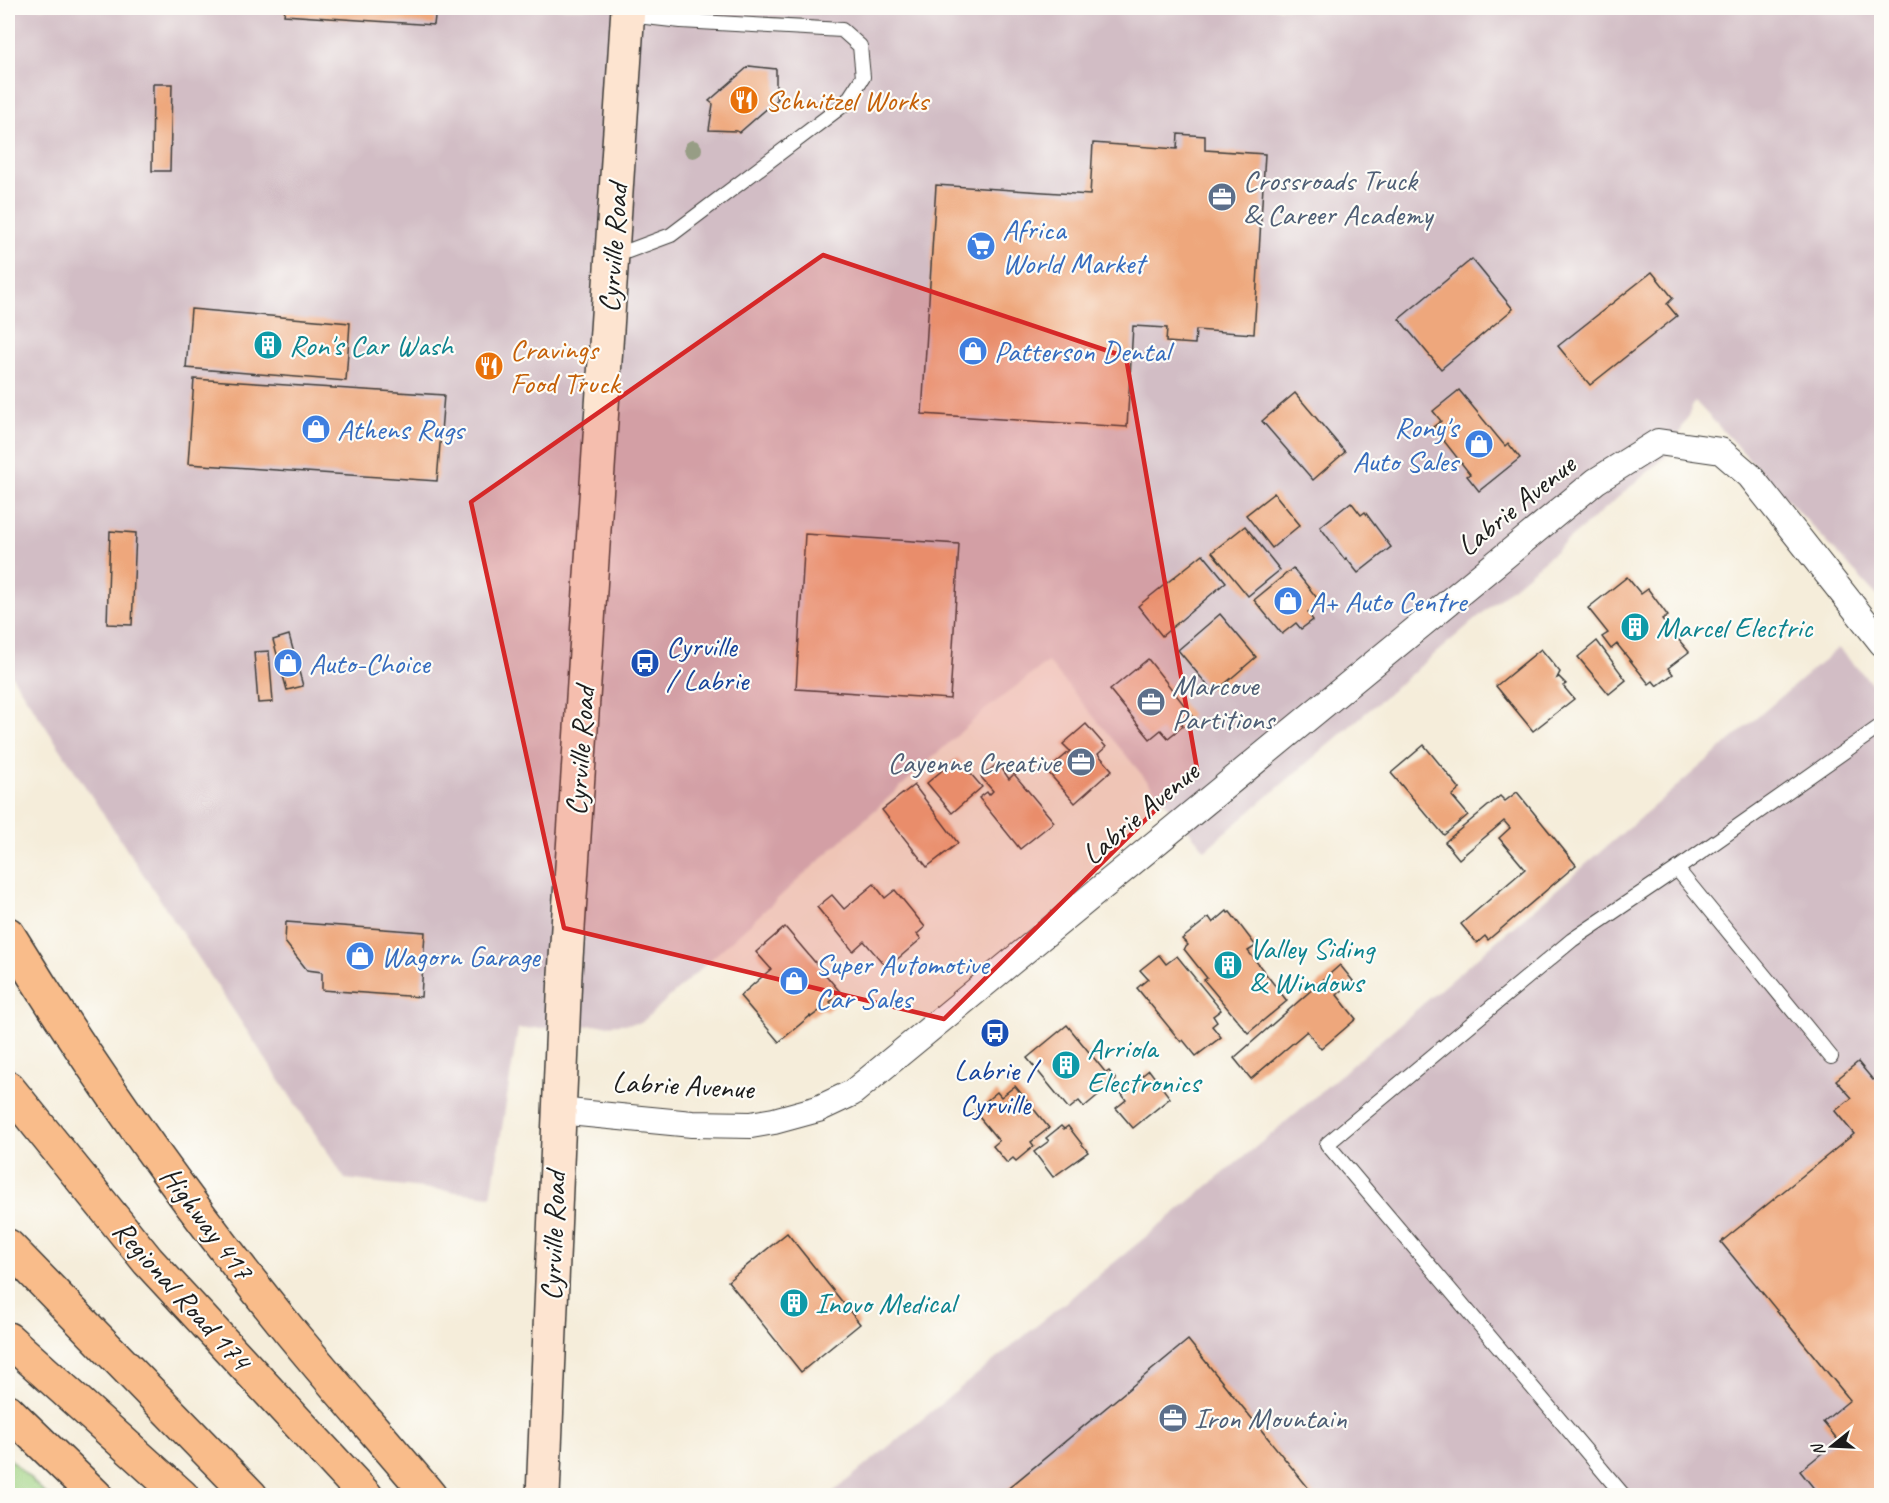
<svg xmlns="http://www.w3.org/2000/svg" width="1889" height="1503" viewBox="0 0 1889 1503" font-family="Caveat,sans-serif">
	<style>
		.industrial { fill: #d2bdc5 }
		.green { fill: #9fd282; stroke: #5e774f; stroke-width: 1.5 }
		.building { fill: #eea77b }
		.lines { fill: none; stroke-linecap: round; stroke-linejoin: round }
		.lane-casing { stroke: #3d3b38; stroke-width: 16 }
		.street-casing { stroke: #3d3b38; stroke-width: 28 }
		.secondary-casing { stroke: #3d3b38; stroke-width: 36 }
		.highway-casing { stroke: #3d3b38; stroke-width: 36 }
		.lane { stroke: #fff; stroke-width: 14 }
		.street { stroke: #fff; stroke-width: 26 }
		.secondary { stroke: #fde4d0; stroke-width: 33 }
		.highway { stroke: #f9bc8a; stroke-width: 33 }
		.tree { fill: #979d85 }
		.marked { fill: #d62828; fill-opacity: 0.2; stroke: #d62828; stroke-width: 4.5; stroke-linejoin: round }
		.labels { text-anchor: middle; dominant-baseline: central; stroke-width: 4.5; stroke-linejoin: round; paint-order: stroke }
		.food-label { font-size: 30px; fill: #c56008; stroke: #fdfcf7; text-anchor: start }
		.service-label { font-size: 30px; fill: #4e5e75; stroke: #fdfcf7; text-anchor: start }
		.shop-label { font-size: 30px; fill: #366cbe; stroke: #fdfcf7; text-anchor: start }
		.street-label { font-size: 30px; fill: #1c1c1c; stroke: #fdfcf7 }
		.culture-label { font-size: 30px; fill: #0d838f; stroke: #fdfcf7; text-anchor: start }
		.transit-label { font-size: 30px; fill: #164399; stroke: #fdfcf7; text-anchor: start }
	</style>
	<rect width="100%" height="100%" fill="#fdfcf7"/>
	<filter id="ink" filterUnits="userSpaceOnUse"><feTurbulence type="fractalNoise" baseFrequency=".0167" numOctaves="2"/><feDisplacementMap in="SourceGraphic" scale="12" xChannelSelector="R" yChannelSelector="G"/><feConvolveMatrix kernelMatrix="1 2 1 2 8 2 1 2 1" color-interpolation-filters="sRGB"/></filter>
	<filter id="wash" filterUnits="userSpaceOnUse"><feTurbulence type="fractalNoise" baseFrequency=".008" numOctaves="4" result="noise"/><feDisplacementMap in="SourceGraphic" scale="24" xChannelSelector="R" yChannelSelector="G"/><feGaussianBlur stdDeviation="1.35" result="paint"/><feColorMatrix in="noise" values="0 0 0 0 0 0 0 0 0 0 0 0 0 0 0 0 0 1.4 0 .05"/><feComposite in="paint" operator="in"/></filter>
	<g filter="url(#wash)">
		<rect width="100%" height="100%" fill="#f5edda"/>
		<!-- industrial -->
		<g class="industrial">
			<polygon points="8,8 1881,8 1881,600 1695,401 1670,453 1205,850 1048,662 985,710 641,1023 518,1029 491,1196 345,1179 8,670"/>
			<polygon points="1838,648 1881,693 1881,1495 828,1496 1268,1137"/>
		</g>
		<!-- green -->
		<polygon class="green" points="8,1457 47,1495 8,1495"/>
		<g id="blocks">
			<!-- building -->
			<g class="building">
				<polygon points="285,8 436,8 434,25 284,15"/>
				<polygon points="749,66 776,69 776,97 778,99 739,133 737,131 709,130 713,104 709,101"/>
				<polygon points="153,84 172,84 170,171 152,171"/>
				<polygon points="1178,134 1205,136 1205,150 1265,154 1254,334 1196,330 1195,344 1166,342 1167,328 1133,326 1127,427 922,414 936,185 1090,195 1093,143 1177,149"/>
				<polygon points="1472,259 1513,309 1441,369 1399,319"/>
				<polygon points="1652,272 1673,298 1667,304 1677,316 1590,385 1558,346"/>
				<polygon points="191,309 350,323 346,381 186,368"/>
				<polygon points="194,379 444,395 437,481 188,464"/>
				<polygon points="1459,390 1505,446 1508,443 1520,458 1479,491 1467,476 1470,474 1433,427 1441,421 1433,411"/>
				<polygon points="1295,393 1345,452 1313,480 1262,421"/>
				<polygon points="1274,493 1300,525 1272,548 1246,515"/>
				<polygon points="1351,502 1361,515 1365,512 1391,547 1358,573 1346,558 1345,560 1320,527"/>
				<polygon points="1245,526 1280,570 1248,596 1212,552"/>
				<polygon points="110,531 136,533 132,625 107,624"/>
				<polygon points="805,534 959,544 950,699 796,689"/>
				<polygon points="1203,554 1226,582 1162,636 1138,606"/>
				<polygon points="1293,568 1321,603 1308,613 1313,620 1301,629 1296,623 1282,634 1254,600"/>
				<polygon points="1627,577 1641,594 1648,589 1668,616 1662,620 1689,652 1668,668 1673,674 1657,686 1653,681 1649,684 1617,644 1611,649 1602,637 1608,633 1588,608"/>
				<polygon points="1220,614 1256,657 1214,693 1178,650"/>
				<polygon points="289,635 303,686 287,690 273,640"/>
				<polygon points="1597,641 1626,680 1609,694 1578,657"/>
				<polygon points="1541,649 1560,672 1557,678 1559,677 1566,684 1563,686 1574,699 1533,731 1496,686"/>
				<polygon points="269,651 273,702 258,703 254,652"/>
				<polygon points="1148,659 1192,715 1181,723 1183,726 1168,738 1161,730 1150,739 1110,690"/>
				<polygon points="1086,724 1106,747 1098,754 1112,770 1075,803 1047,771 1070,751 1063,744"/>
				<polygon points="1424,745 1460,789 1452,796 1468,815 1444,835 1391,773"/>
				<polygon points="957,758 982,787 952,813 927,783"/>
				<polygon points="998,763 1009,779 1014,774 1054,822 1020,849 979,798 987,792 989,795 993,791 981,777"/>
				<polygon points="914,785 958,843 927,867 882,810"/>
				<polygon points="1517,792 1576,865 1488,940 1485,936 1477,943 1461,924 1525,869 1499,838 1510,828 1504,821 1459,859 1445,842 1500,796 1505,801"/>
				<polygon points="874,884 885,898 895,890 925,927 917,934 921,939 887,968 864,941 853,951 817,907 832,895 844,909"/>
				<polygon points="1227,911 1228,913 1230,912 1256,946 1248,951 1287,1001 1248,1033 1204,980 1207,978 1184,949 1188,945 1182,939 1209,917 1213,923"/>
				<polygon points="286,922 425,932 421,997 322,990 322,972 307,970 285,942"/>
				<polygon points="785,927 841,993 830,1002 833,1006 826,1012 822,1009 811,1017 810,1016 779,1042 740,996 771,969 756,952"/>
				<polygon points="1159,955 1166,964 1177,956 1221,1010 1213,1016 1217,1022 1212,1026 1221,1037 1196,1056 1183,1040 1181,1042 1137,988 1148,979 1140,970"/>
				<polygon points="1340,965 1353,981 1337,995 1356,1019 1321,1049 1307,1031 1251,1079 1234,1058"/>
				<polygon points="1067,1025 1106,1073 1109,1071 1116,1080 1084,1107 1079,1101 1069,1109 1027,1058"/>
				<polygon points="1858,1062 1873,1080 1882,1073 1882,1496 1820,1496 1800,1471 1838,1440 1823,1422 1850,1400 1721,1242 1854,1134 1835,1111 1852,1098 1836,1080"/>
				<polygon points="1149,1070 1170,1098 1133,1128 1116,1108 1126,1100 1121,1093"/>
				<polygon points="1015,1086 1049,1128 1031,1142 1034,1146 1016,1161 1013,1158 1007,1163 993,1146 999,1141 974,1111 997,1092 1001,1097"/>
				<polygon points="1061,1126 1064,1129 1068,1126 1088,1152 1053,1177 1034,1152 1049,1141 1046,1138"/>
				<polygon points="787,1233 860,1324 801,1372 728,1281"/>
				<polygon points="1188,1340 1315,1496 999,1496"/>
			</g>
		</g>
	</g>
	<g filter="url(#ink)">
		<use href="#blocks" fill-opacity="0" stroke="#3d3b38" stroke-width="1.5"/>
		<g class="lines">
			<!-- lane casing -->
			<g class="lane-casing">
				<g id="lane">
					<polyline points="612,257 671,235 846,103 863,77 860,46 842,30 681,21 628,15"/>
					<polyline points="1677,869 1831,1057"/>
					<polyline points="1624,1496 1327,1144 1572,940 1677,869 1882,725"/>
				</g>
			</g>
			<!-- street casing -->
			<g class="street-casing">
				<polyline id="street" points="558,1111 692,1124 751,1125 774,1121 818,1109 852,1093 1596,481 1658,442 1721,451 1750,476 1882,643"/>
			</g>
			<!-- secondary casing -->
			<g class="secondary-casing">
				<polyline id="secondary" points="543,1496 565,974 628,8"/>
			</g>
			<!-- highway casing -->
			<g class="highway-casing">
				<g id="highway">
					<path d="M8,934C92,1071 187,1204 289,1330C335,1386 383,1440 430,1496"/>
					<polyline points="8,1088 148,1261 366,1496"/>
					<polyline points="8,1246 251,1496"/>
					<polyline points="8,1339 182,1496"/>
					<polyline points="8,1411 96,1496"/>
				</g>
			</g>
			<!-- lane -->
			<use href="#lane" class="lane"/>
			<!-- street -->
			<use href="#street" class="street"/>
			<!-- secondary -->
			<use href="#secondary" class="secondary"/>
			<!-- highway -->
			<use href="#highway" class="highway"/>
		</g>
		<!-- trees -->
		<circle class="tree" cx="693" cy="149" r="9"/>
	</g>
	<!-- marked area -->
	<path class="marked" d="M823,255L1126,357L1197,769L944,1019L564,928L471,502Z"/>
	<!-- icons -->
	<defs>
		<g id="restaurant-disc" transform="scale(1.5)"><circle r="9.5" fill="#e8710a" stroke="#fdfcf7"/><path d="M-5-6h1v4h1v-4h1v4h1v-4h1v5L-1.5 .5V6h-2V.5L-5-1ZM5-6V6H3V1.5H1.5Q1.5-4 5-6Z" fill="#fff"/></g>
		<g id="office-disc" transform="scale(1.5)"><circle r="9.5" fill="#5c6f8a" stroke="#fdfcf7"/><path d="M-6-3h4V-5.5h4V-3h4V5H-6ZM-1-4.5V-3h2v-1.5ZM-6 0V1H6V0Z" fill="#fff"/></g>
		<g id="supermarket-disc" transform="scale(1.5)"><circle r="9.5" fill="#3f7fe0" stroke="#fdfcf7"/><path d="M-6-5.5h2.5l.6 2H6L4.5 2H-2.5L-4.4-4H-6ZM-1.5 3.2a1.3 1.3 0 1 0 .1 0ZM3 3.2a1.3 1.3 0 1 0 .1 0Z" fill="#fff"/></g>
		<g id="building-disc" transform="scale(1.5)"><circle r="9.5" fill="#0f9aa8" stroke="#fdfcf7"/><path d="M-4-6H4V6H1V3H-1V6H-4ZM-2.5-4.3h1.7v1.8h-1.7ZM.8-4.3h1.7v1.8H.8ZM-2.5-1h1.7V.8h-1.7ZM.8-1h1.7V.8H.8Z" fill="#fff"/></g>
		<g id="shop-disc" transform="scale(1.5)"><circle r="9.5" fill="#3f7fe0" stroke="#fdfcf7"/><path d="M-5-2.5h2.3a2.7 3.5 0 0 1 5.4 0H5L5.5 6h-11ZM-1.5-2.5h3a1.5 2.3 0 0 0-3 0Z" fill="#fff"/></g>
		<g id="bus-disc" transform="scale(1.5)"><circle r="9.5" fill="#1a4fb4" stroke="#fdfcf7"/><path d="M-5-6H5V4H4V6H2V4H-2V6H-4V4H-5ZM-3.5-4V0h7V-4ZM-3.5 1.2v1.5H-2V1.2ZM2 1.2v1.5H3.5V1.2Z" fill="#fff"/></g>
	</defs>
	<g fill-rule="evenodd">
		<use href="#restaurant-disc" x="744" y="100"/>
		<use href="#office-disc" x="1222" y="197"/>
		<use href="#supermarket-disc" x="981" y="246"/>
		<use href="#building-disc" x="268" y="345"/>
		<use href="#shop-disc" x="973" y="351"/>
		<use href="#restaurant-disc" x="489" y="366"/>
		<use href="#shop-disc" x="316" y="429"/>
		<use href="#shop-disc" x="1479" y="444"/>
		<use href="#shop-disc" x="1288" y="601"/>
		<use href="#building-disc" x="1635" y="627"/>
		<use href="#shop-disc" x="288" y="663"/>
		<use href="#bus-disc" x="645" y="663"/>
		<use href="#office-disc" x="1151" y="702"/>
		<use href="#office-disc" x="1081" y="762"/>
		<use href="#shop-disc" x="360" y="956"/>
		<use href="#building-disc" x="1228" y="965"/>
		<use href="#shop-disc" x="794" y="981"/>
		<use href="#bus-disc" x="995" y="1033"/>
		<use href="#building-disc" x="1066" y="1065"/>
		<use href="#building-disc" x="794" y="1303"/>
		<use href="#office-disc" x="1173" y="1418"/>
	</g>
	<g class="labels">
		<!-- food labels -->
		<g class="food-label">
			<text x="765" y="100">Schnitzel Works</text>
			<text x="510" y="349">Cravings<tspan x="510" dy="34">Food Truck</tspan></text>
		</g>
		<!-- service labels -->
		<g class="service-label">
			<text x="1243" y="180">Crossroads Truck<tspan x="1243" dy="34">&amp; Career Academy</tspan></text>
			<text x="1172" y="685">Marcove<tspan x="1172" dy="34">Partitions</tspan></text>
			<text x="1060" y="762" text-anchor="end">Cayenne Creative</text>
			<text x="1194" y="1418">Iron Mountain</text>
		</g>
		<!-- shop labels -->
		<g class="shop-label">
			<text x="1002" y="229">Africa<tspan x="1002" dy="34">World Market</tspan></text>
			<text x="994" y="351">Patterson Dental</text>
			<text x="1458" y="427" text-anchor="end">Rony's<tspan x="1458" dy="34">Auto Sales</tspan></text>
			<text x="337" y="429">Athens Rugs</text>
			<text x="1309" y="601">A+ Auto Centre</text>
			<text x="309" y="663">Auto-Choice</text>
			<text x="381" y="956">Wagorn Garage</text>
			<text x="815" y="964">Super Automotive<tspan x="815" dy="34">Car Sales</tspan></text>
		</g>
		<!-- street labels -->
		<g class="street-label">
			<text transform="translate(613 248) rotate(-86)">Cyrville Road</text>
			<text transform="translate(1516 505) rotate(-39)">Labrie Avenue</text>
			<text transform="translate(580 751) rotate(-86)">Cyrville Road</text>
			<text transform="translate(1140 813) rotate(-40)">Labrie Avenue</text>
			<text transform="translate(683 1085) rotate(3)">Labrie Avenue</text>
			<text transform="translate(207 1223) rotate(53)">Highway 417</text>
			<text transform="translate(553 1236) rotate(-88)">Cyrville Road</text>
			<text transform="translate(182 1295) rotate(48)">Regional Road 174</text>
		</g>
		<!-- culture labels -->
		<g class="culture-label">
			<text x="289" y="345">Ron's Car Wash</text>
			<text x="1656" y="627">Marcel Electric</text>
			<text x="1249" y="948">Valley Siding<tspan x="1249" dy="34">&amp; Windows</tspan></text>
			<text x="1087" y="1048">Arriola<tspan x="1087" dy="34">Electronics</tspan></text>
			<text x="815" y="1303">Inovo Medical</text>
		</g>
		<!-- transit labels -->
		<g class="transit-label">
			<text x="666" y="646">Cyrville<tspan x="666" dy="34">/ Labrie</tspan></text>
			<text x="995" y="1070" text-anchor="middle">Labrie /<tspan x="995" dy="34">Cyrville</tspan></text>
		</g>
	</g>
	<!-- margin -->
	<rect width="1889" height="1503" fill="none" stroke="#fdfcf7" stroke-width="30"/>
	<!-- north arrow -->
	<g transform="translate(1832 1446) rotate(252)" stroke="#fdfcf7" stroke-width="4.5" paint-order="stroke">
	<path d="M0-4.5L10 22L0 15L-10 22Z" fill="#1c1c1c"/>
	<text y="-9" font-size="16" font-weight="bold" text-anchor="middle" fill="#1c1c1c">N</text>
	</g>
</svg>
